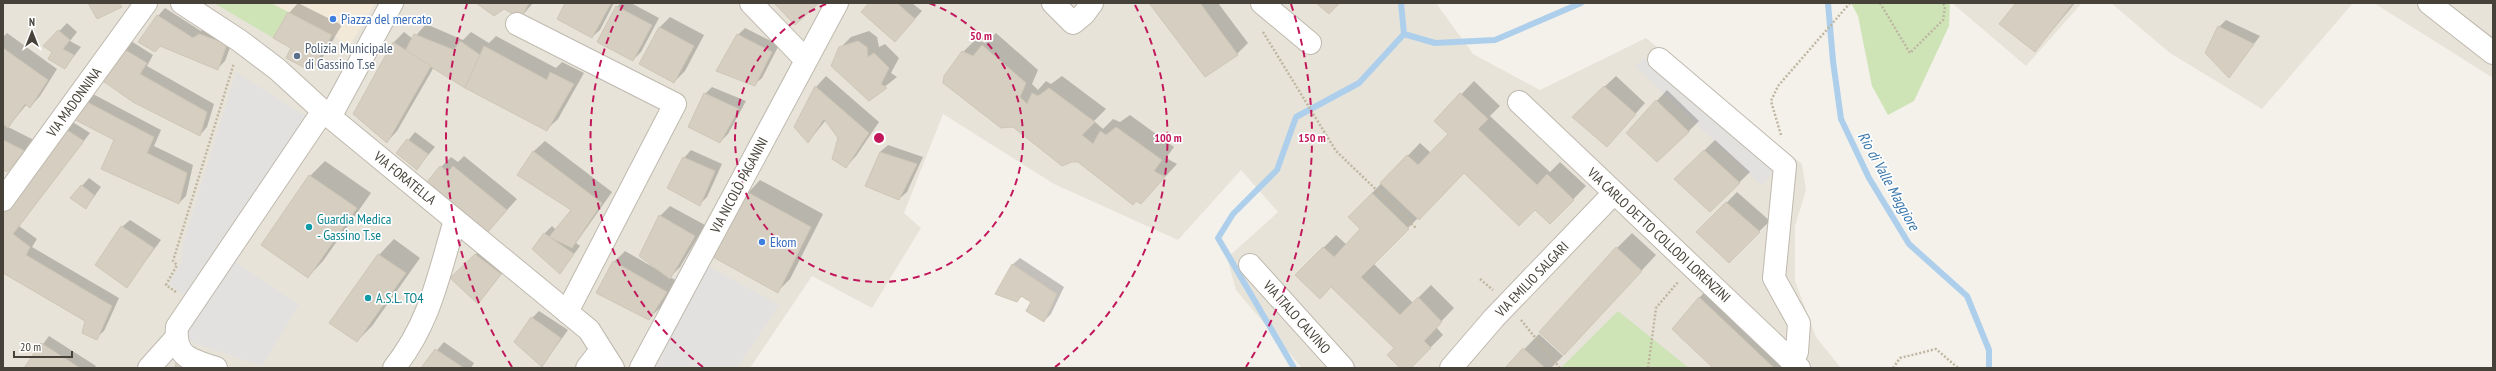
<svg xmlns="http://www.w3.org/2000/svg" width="2496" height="371" viewBox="0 0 2496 371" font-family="'PT Sans Narrow',sans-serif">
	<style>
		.residential { fill: #e7e3d9 }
		.commercial { fill: #f3e9d8 }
		.green { fill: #cee4b7 }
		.parking { fill: #e3e1df }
		.shadow { fill: #0003 }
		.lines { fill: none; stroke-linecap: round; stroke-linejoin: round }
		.stream { stroke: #adcfeb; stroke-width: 6 }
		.building { fill: #d5cec1; stroke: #cfc6b5 }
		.minor-casing { stroke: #bfb9ae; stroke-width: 24 }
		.path { stroke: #bfb6a0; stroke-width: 2.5; stroke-dasharray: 2 2; stroke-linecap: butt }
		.minor { stroke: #fff; stroke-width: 22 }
		.ring { fill: none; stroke: #c2185b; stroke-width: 2; stroke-dasharray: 7 5 }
		.shop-dot { fill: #3f7fe0; stroke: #fff; stroke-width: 1.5 }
		.service-dot { fill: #5c6f8a; stroke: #fff; stroke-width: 1.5 }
		.culture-dot { fill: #0f9aa8; stroke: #fff; stroke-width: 1.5 }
		.labels { text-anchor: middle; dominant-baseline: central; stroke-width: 3.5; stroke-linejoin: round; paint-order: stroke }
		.shop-label { font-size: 14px; fill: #366cbe; stroke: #fff; text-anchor: start }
		.service-label { font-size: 14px; fill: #4e5e75; stroke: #fff; text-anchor: start }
		.street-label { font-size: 14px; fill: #474239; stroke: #fff }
		.culture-label { font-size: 14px; fill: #0d838f; stroke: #fff; text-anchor: start }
		.water-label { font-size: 15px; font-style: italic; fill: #3a77ab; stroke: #fff }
		.centre { fill: #c2185b; stroke: #fff; stroke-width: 2 }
		.ring-label { font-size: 12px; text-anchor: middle; font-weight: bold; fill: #c2185b; stroke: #fff; stroke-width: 3.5; stroke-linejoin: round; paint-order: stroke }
	</style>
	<rect width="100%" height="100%" fill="#f4f1eb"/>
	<!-- residential -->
	<g class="residential">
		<polygon points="3,3 1436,3 1473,54 1540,90 1646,38 1802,164 1806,190 1795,226 1795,281 1816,337 1841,368 1302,368 1236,290 1227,258 1278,212 1241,170 1178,240 1054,184 943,114 904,213 921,228 872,308 812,276 750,368 3,368"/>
		<polygon points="1952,3 2082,3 2026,66"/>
		<polygon points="2111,3 2353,3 2262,109 2170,53"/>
		<polygon points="2374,3 2493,3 2493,78"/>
	</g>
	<!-- commercial -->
	<polygon class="commercial" points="271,3 375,3 350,45"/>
	<!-- green -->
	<g class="green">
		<polygon points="214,3 271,3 332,35 311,71 286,58 290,48"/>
		<polygon points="1851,3 1950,3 1949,26 1914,101 1888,115 1872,86 1858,16"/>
		<polygon points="1618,311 1689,368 1561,368"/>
	</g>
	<!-- parking -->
	<g class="parking">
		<polygon points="1648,56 1776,168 1762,186 1635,66"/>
		<polygon points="236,72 315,122 193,303 169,284 182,261 183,244"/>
		<polygon points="233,260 299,305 262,366 189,341 183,333"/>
		<polygon points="708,266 779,305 737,368 655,368"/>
	</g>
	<!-- shadow -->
	<g class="shadow">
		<polygon points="298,3 342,25 321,60 311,70 292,47 289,13"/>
		<polygon points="477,3 533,3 521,17 504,8"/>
		<polygon points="566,3 614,3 600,30 592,37"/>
		<polygon points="621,3 631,3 659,18 641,52 633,60 617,7"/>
		<polygon points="870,3 912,3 922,11 902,33"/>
		<polygon points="1150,3 1218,3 1248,43 1237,54"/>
		<polygon points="2018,3 2075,3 2035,51"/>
		<polygon points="165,8 201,31 207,27 234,37 225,61 217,69 160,45 158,16"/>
		<polygon points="670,17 704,35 685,71 674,82 659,28"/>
		<polygon points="2226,20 2260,36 2229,77 2219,27"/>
		<polygon points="67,23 77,32 70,41 81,47 65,68 53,52 45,46"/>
		<polygon points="426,24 463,40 471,32 489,43 496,36 556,68 562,62 584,73 558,119 547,129 434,67 397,131 387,142 393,43 404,32 413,39"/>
		<polygon points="745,28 779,45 762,78 754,85 738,35"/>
		<polygon points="869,31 877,37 879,47 885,44 899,58 891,73 897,77 869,99 840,48 851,37"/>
		<polygon points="7,33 57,69 40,96 30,107 27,104 8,127 34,140 7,171 3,169 3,37"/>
		<polygon points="996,33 1038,70 1032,84 1038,90 1046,81 1051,84 1062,76 1106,109 1094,121 1103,129 1113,119 1120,122 1130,115 1174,147 1166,158 1177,164 1141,203 963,52 976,39 985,43"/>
		<polygon points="131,41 153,55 147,66 214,104 207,127 200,135 102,79"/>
		<polygon points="826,76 879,122 856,156 846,167 839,138 826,120 808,142 796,127 816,87"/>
		<polygon points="1616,76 1645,103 1607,146 1584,106"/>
		<polygon points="1474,81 1500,106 1490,116 1550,172 1560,162 1586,186 1563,210 1535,209 1464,172 1373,263 1413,303 1431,285 1454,308 1436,327 1443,335 1410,368 1401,368 1395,348 1332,286 1297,275 1336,235 1347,245 1362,229 1349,217 1420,143 1431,153 1449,134 1436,121"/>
		<polygon points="712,87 746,101 728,134 720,142 705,94"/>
		<polygon points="1667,90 1699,121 1688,132 1627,133"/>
		<polygon points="91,93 161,130 154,146 193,165 186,196 179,203 115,140 71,117"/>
		<polygon points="71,121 90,133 19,226 37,239 32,247 119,298 104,331 96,338 86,321 3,272 3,212"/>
		<polygon points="415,132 435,147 417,168 398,153"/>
		<polygon points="1715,140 1750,172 1710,211 1675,179"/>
		<polygon points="545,141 612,192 576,243 580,246 560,273 544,234 552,226 556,230 573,210 519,175 534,151"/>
		<polygon points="888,145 923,157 907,192 899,199 866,185 880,152"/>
		<polygon points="691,150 722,164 707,197 699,205 684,158"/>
		<polygon points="464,156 517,199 488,231 441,167 451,157 458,162"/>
		<polygon points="325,161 371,193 323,261 308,277 310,176"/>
		<polygon points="89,178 101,187 86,208 71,198"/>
		<polygon points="760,180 823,214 790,279 778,291 748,193"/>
		<polygon points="1737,192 1770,221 1728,261 1698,232"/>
		<polygon points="670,206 705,225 680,267 670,277 677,281 660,308 649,318 614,262 625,251 658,270 660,216"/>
		<polygon points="130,220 161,240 127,286 122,227"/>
		<polygon points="1632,233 1656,255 1579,338 1617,248"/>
		<polygon points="394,239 420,258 372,326 357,341 330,322 379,255"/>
		<polygon points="483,247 508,266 478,303 459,271"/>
		<polygon points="1020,258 1064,287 1051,314 1044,321 1033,302 1022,296 1016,301 1012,265"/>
		<polygon points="1714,282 1793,368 1714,368 1699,298"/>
		<polygon points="539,311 568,330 542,366 532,318"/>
		<polygon points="1539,334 1563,356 1551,368 1506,368"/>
		<polygon points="49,336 96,366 94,368 25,368"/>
		<polygon points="444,342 474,363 471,368 422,368"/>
	</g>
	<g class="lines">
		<!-- stream -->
		<g class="stream">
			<polyline points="1401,3 1404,34 1435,43 1495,40 1581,3"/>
			<polyline points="1828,3 1833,61 1841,119 1869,178 1909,244 1967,296 1989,350 1989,368"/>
			<polyline points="1294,368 1218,238 1233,214 1277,170 1296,117 1359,83 1404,34"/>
		</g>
	</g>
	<!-- building -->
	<g class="building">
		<polygon points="88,3 119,3 122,7 97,19"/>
		<polygon points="476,3 529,3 521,18 504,9 494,16"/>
		<polygon points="565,3 611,3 592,38 557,19"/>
		<polygon points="774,3 817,3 818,4 795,25"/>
		<polygon points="869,3 897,3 915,19 895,42 861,12"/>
		<polygon points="1149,3 1200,3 1238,55 1205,77"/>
		<polygon points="1316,3 1340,3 1329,14"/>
		<polygon points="2016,3 2073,3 2035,52 1999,24"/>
		<polygon points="616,6 652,25 633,61 597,42"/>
		<polygon points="288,12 332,35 311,71 286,58 291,48 273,38"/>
		<polygon points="157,15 193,38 199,34 227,44 218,70 160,46 155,52 138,42"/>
		<polygon points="2218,26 2254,44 2229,78 2205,53"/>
		<polygon points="659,27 694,46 674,83 639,64"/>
		<polygon points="58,30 70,40 63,49 74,55 65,69 48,59 52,52 43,46"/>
		<polygon points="414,34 454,50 460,41 480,55 465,88 405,51"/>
		<polygon points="737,34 772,52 755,86 716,71"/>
		<polygon points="858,41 867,47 868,57 874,53 889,68 881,84 887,88 869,101 831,66 839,47"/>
		<polygon points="393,42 431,66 387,143 353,114"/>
		<polygon points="982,45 1026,83 1020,97 1027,104 1032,93 1038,96 1049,88 1095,122 1082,135 1093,144 1100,131 1106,135 1116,127 1162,160 1154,171 1165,177 1141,204 1136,201 1133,205 1078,162 1072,162 1062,166 1013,127 1001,128 943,83 944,76 962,51 973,56"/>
		<polygon points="484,46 547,80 550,72 574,84 547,131 465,88"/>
		<polygon points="3,48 48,80 30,108 25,104 8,128 3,124"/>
		<polygon points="122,48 147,63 140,74 207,112 200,136 133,102 100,79"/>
		<polygon points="815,86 869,133 846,168 832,159 838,138 824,119 808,143 794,127"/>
		<polygon points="1604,86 1636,114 1607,147 1572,117"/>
		<polygon points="704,93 739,109 720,143 688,127"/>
		<polygon points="1460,93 1488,119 1478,129 1537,185 1547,174 1574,200 1550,224 1535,210 1519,226 1464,173 1419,220 1380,183 1407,155 1418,165 1448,134 1434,121"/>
		<polygon points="83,100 154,137 147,153 187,173 179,204 101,169 114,140 70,117"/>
		<polygon points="1656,100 1689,132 1657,162 1626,133"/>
		<polygon points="62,127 84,141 13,234 30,247 26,255 112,306 97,340 82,333 85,321 3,273 3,210"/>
		<polygon points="407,139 428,154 417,170 396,153"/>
		<polygon points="3,140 25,151 7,172 3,170"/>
		<polygon points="1704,150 1740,183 1710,212 1674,179"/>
		<polygon points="533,151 602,203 572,248 549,237 571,210 517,175"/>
		<polygon points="880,152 917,164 899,200 865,186"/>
		<polygon points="683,157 715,171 700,206 667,188"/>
		<polygon points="440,166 448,172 453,166 507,210 488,232 427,182"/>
		<polygon points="309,175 357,208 308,278 261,245"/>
		<polygon points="81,185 94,195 86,209 70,198"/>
		<polygon points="747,192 811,227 778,293 713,257"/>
		<polygon points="1372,193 1409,229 1361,277 1400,315 1418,297 1442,322 1424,341 1431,348 1411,368 1400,368 1387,355 1394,348 1331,287 1320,299 1295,275 1323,247 1334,257 1360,229 1348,217"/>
		<polygon points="1726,202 1760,232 1729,263 1696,232"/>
		<polygon points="659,215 695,236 670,279 639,256"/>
		<polygon points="121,226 154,248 127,288 95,265"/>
		<polygon points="544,233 574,254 560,274 532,249"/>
		<polygon points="1616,247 1642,271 1564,355 1539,332"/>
		<polygon points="378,254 406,273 357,342 329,323"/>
		<polygon points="475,254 501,274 478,304 450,278"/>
		<polygon points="613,261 667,292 649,320 596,293"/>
		<polygon points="1012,264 1057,294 1044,322 1026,311 1031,302 1021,296 1017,302 995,294"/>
		<polygon points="1699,297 1774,368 1713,368 1672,329"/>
		<polygon points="531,317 561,338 542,367 514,342"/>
		<polygon points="41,343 80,368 24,368"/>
		<polygon points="1523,348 1545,368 1505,368"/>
		<polygon points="435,349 464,368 421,368"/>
		<polygon points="177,358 201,368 175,368"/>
	</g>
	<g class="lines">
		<!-- minor casing -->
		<g class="minor-casing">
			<g id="minor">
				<polyline points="182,3 240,41 277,69 323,111 589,330 613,368"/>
				<polyline points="751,3 806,60"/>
				<polyline points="1053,3 1073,23 1084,14 1092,3"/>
				<polyline points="1262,3 1310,43"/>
				<polyline points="2429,3 2493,53"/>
				<polyline points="517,24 675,104 567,312"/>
				<polyline points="1659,59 1785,166 1774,278 1799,323 1797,352 1792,361"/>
				<polyline points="1519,102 1799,368"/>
				<polyline points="330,117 392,3"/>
				<polyline points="3,200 146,3"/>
				<polyline points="1250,265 1343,368"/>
				<polyline points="149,368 175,339"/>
				<path d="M216,368C192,360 174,358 177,327L323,111"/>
				<path d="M394,368C430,323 439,274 455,220"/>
				<polyline points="587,368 601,350"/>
				<polyline points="641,368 837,3"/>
				<polyline points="1451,368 1494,318 1614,193"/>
			</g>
		</g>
		<!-- path -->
		<g class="path">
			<polyline points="1880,3 1910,53 1943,20 1945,7 1943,3"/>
			<polyline points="1263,32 1336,151 1416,228"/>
			<polyline points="1781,135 1771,101 1778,86 1850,3"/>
			<polyline points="1480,279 1493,290"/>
			<polyline points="176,292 166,285 177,265 173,261 234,63"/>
			<polyline points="1521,320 1560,368"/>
			<polyline points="1648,368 1656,308 1678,282"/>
			<polyline points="1893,368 1900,358 1936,349 1958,368"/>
		</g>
		<!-- minor -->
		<use href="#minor" class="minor"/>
	</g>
	<!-- distance rings -->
	<g class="ring">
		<path d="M929 3A144 144 0 1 1 829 3"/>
		<path d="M703 367A289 289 0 0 1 623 5M1135 5A289 289 0 0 1 1055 367"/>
		<path d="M512 367A433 433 0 0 1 467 4M1291 4A433 433 0 0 1 1246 367"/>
	</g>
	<!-- markers -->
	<g class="shop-dot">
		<circle cx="333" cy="19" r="4"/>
		<circle cx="762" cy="242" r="4"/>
	</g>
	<circle class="service-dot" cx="297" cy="56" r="4"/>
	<g class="culture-dot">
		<circle cx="309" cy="227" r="4"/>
		<circle cx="368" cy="298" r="4"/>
	</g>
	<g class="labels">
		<!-- shop labels -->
		<g class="shop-label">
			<text x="341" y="19">Piazza del mercato</text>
			<text x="770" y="242">Ekom</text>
		</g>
		<!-- service labels -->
		<g class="service-label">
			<text x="305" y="48">Polizia Municipale<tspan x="305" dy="16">di Gassino T.se</tspan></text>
		</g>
		<!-- street labels -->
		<g class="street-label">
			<text transform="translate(74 102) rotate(-54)">VIA MADONNINA</text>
			<text transform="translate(405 178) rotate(39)">VIA FORATELLA</text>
			<text transform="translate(739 185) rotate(-62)">VIA NICOLÒ PAGANINI</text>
			<text transform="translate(1659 235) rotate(43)">VIA CARLO DETTO COLLODI LORENZINI</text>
			<text transform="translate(1532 279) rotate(-46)">VIA EMILIO SALGARI</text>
			<text transform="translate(1297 317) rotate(48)">VIA ITALO CALVINO</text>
		</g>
		<!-- culture labels -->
		<g class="culture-label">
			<text x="317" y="219">Guardia Medica<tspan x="317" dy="16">- Gassino T.se</tspan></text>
			<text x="376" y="298">A.S.L. TO4</text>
		</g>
		<!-- water labels -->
		<g class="water-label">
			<text transform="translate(1889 181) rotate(61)">Rio di Valle Maggiore</text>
		</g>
	</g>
	<circle cx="879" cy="138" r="6" class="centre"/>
	<g class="ring-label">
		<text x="981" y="40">50 m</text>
		<text x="1168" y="142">100 m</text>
		<text x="1312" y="142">150 m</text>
	</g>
	<!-- border -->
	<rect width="2496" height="371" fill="none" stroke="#474239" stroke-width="8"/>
	<!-- north arrow -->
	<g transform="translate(32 32)" stroke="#ffffff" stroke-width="3" paint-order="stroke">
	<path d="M0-3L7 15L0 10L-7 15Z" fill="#474239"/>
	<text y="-6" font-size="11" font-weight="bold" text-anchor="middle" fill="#474239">N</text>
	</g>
	<!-- scale -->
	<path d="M14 351v6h58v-6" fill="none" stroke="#474239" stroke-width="2"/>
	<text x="20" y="351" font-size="12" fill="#474239" stroke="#ffffff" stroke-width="3" paint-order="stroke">20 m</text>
</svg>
